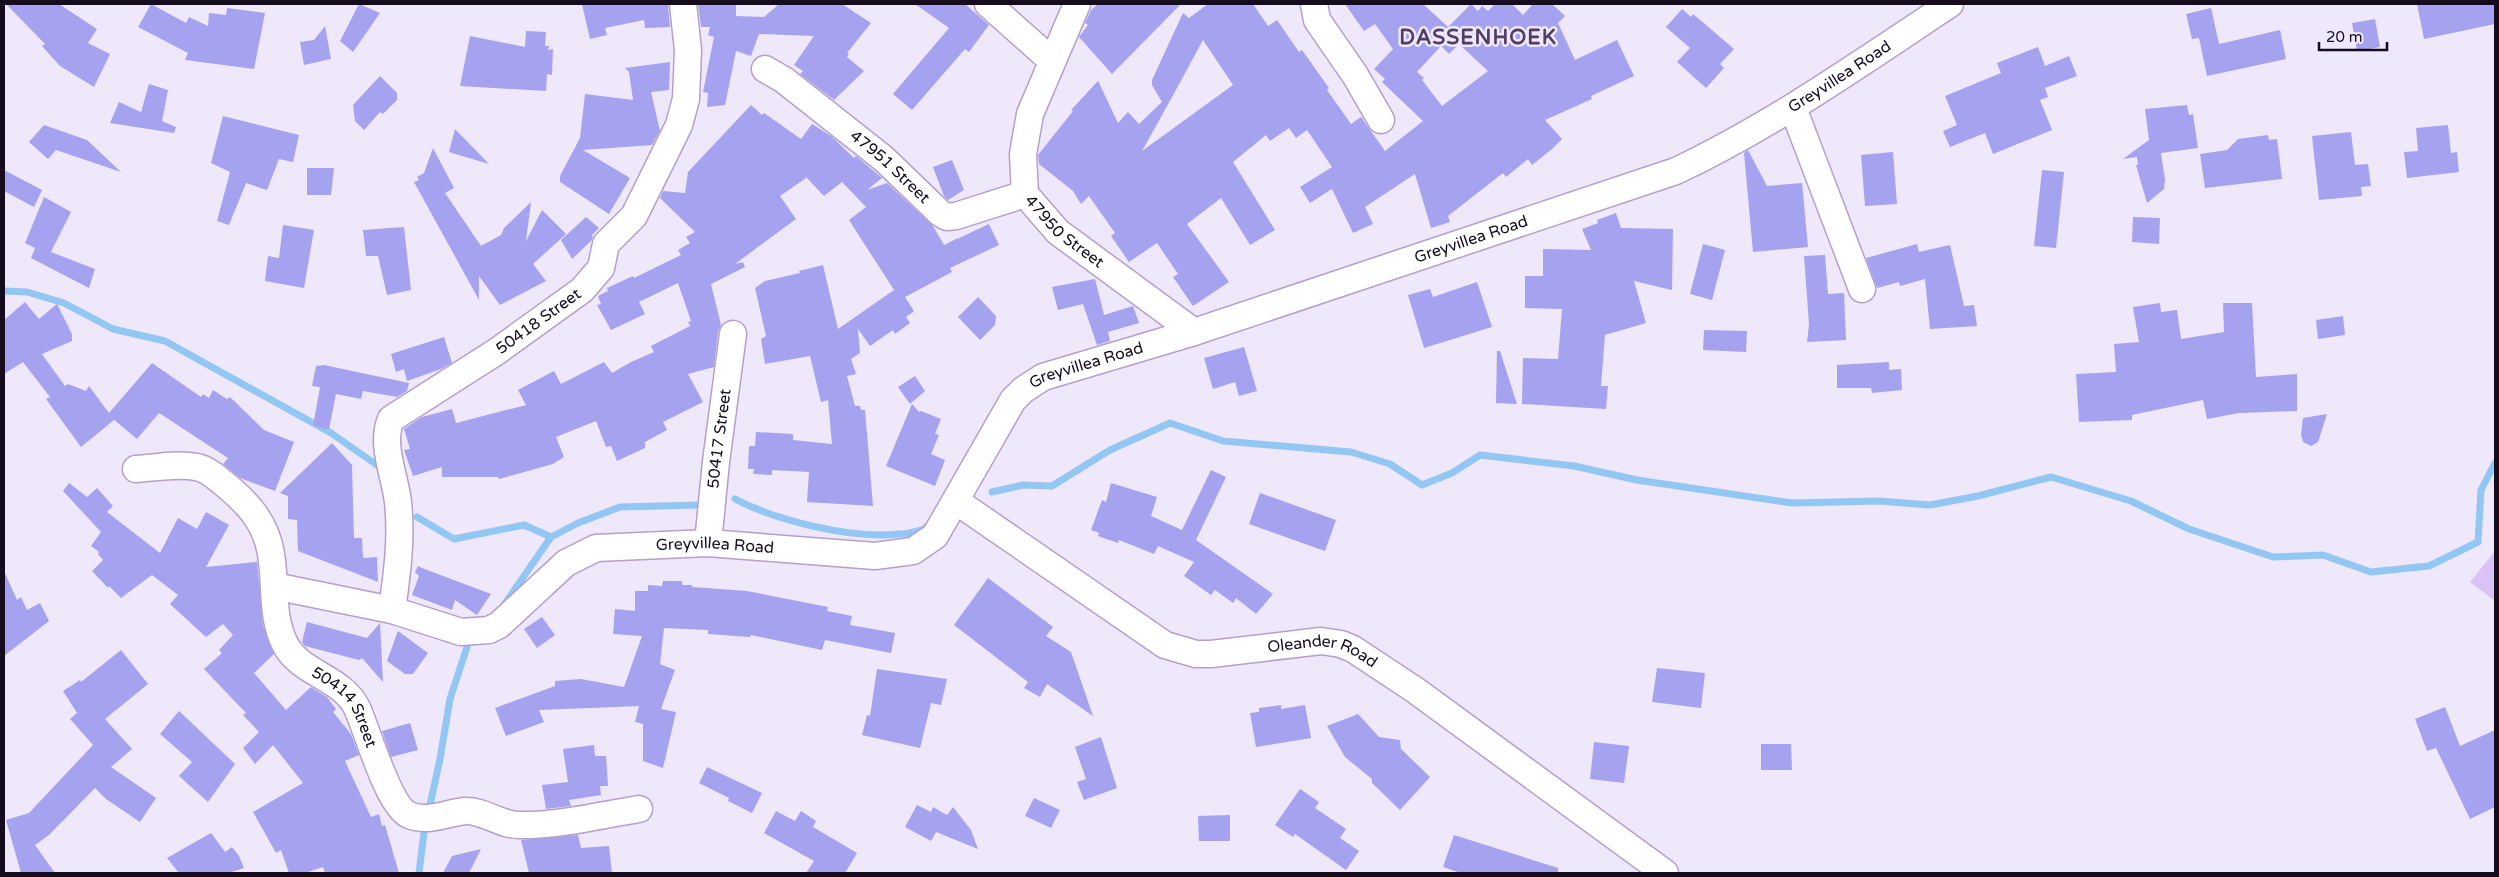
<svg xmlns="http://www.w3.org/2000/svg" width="2499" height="877" viewBox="0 0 2499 877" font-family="'Varela Round',sans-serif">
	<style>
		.green { fill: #d9c2f6 }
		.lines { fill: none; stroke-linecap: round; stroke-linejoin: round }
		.stream { stroke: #92c6f3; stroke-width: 7 }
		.building { fill: #a5a2f0; fill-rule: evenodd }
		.street-casing { stroke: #b4a0cd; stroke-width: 29 }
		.street { stroke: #fff; stroke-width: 26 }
		.labels { text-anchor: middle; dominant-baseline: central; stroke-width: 5; stroke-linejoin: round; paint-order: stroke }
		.street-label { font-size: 16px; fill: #150d1d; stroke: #efe7fa }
		.district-label { font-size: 21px; font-weight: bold; letter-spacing: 1px; fill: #503e65; stroke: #efe7fa }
	</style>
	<rect width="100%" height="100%" fill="#efe7fa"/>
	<!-- green -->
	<polygon class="green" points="2495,551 2495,601 2470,582"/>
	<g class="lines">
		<!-- stream -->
		<g class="stream">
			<polyline points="4,291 27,292 64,303 113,329 165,341 331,433 384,470"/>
			<polyline points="992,492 1023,485 1052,486 1110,450 1170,423 1223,441 1351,452 1390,464 1422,485 1452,473 1480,455 1574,466 1637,480 1792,503 1879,501 1930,505 1978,496 2051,477 2131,501 2189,529 2273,557 2323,555 2371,572 2429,566 2478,542 2481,490 2495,463"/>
			<path d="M735,499C777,521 851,539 899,534C908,534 917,531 925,529L927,526"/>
			<polyline points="417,517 454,539 524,525 551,537"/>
			<polyline points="504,605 551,537 578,523 620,507 699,505"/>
			<polyline points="428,814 440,759 450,699 469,641"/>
			<polyline points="419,873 425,824"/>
		</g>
	</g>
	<!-- building -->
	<g class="building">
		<polygon points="6,4 59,4 97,29 88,43 110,54 94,87 60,66 42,46 45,44"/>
		<polygon points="151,4 186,23 189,17 208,26 209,13 226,15 227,8 265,13 254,69 185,60 188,53 138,27"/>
		<polygon points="359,4 380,13 353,52 340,41"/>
		<polygon points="582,4 668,4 670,27 645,28 644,20 605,28 607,35 590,39"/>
		<polygon points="698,4 736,4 736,16 764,17 779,4 842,4 871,23 847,53 849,54 847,57 864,71 834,100 800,74 803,71 794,65 814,36 759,34 751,56 736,51 725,105 707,107 708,93 703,92 714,37 708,35 710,27 701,27"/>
		<polygon points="915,4 965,4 989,25 969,52 965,49 912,110 893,94 949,28"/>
		<polygon points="1098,4 1181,4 1112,74 1079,37 1088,25 1085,23 1091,10"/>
		<path d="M1208,4H1253L1268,26L1277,20L1299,52L1302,50L1329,88L1327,90L1351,124L1361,117L1385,151L1423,121L1382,82L1385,79L1374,69L1393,49L1375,24L1364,31L1345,4H1423L1448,27L1471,4L1478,11L1482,6L1488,11L1495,4H1512L1523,15L1533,4H1552L1565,16L1558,23L1575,60L1617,40L1634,76L1591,96L1592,99L1545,120L1562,139L1552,149L1532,165L1528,159L1506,177L1503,173L1448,216L1450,222L1431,228L1415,174L1365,207L1373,224L1353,233L1332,189L1310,203L1300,187L1332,167L1307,130L1296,138L1289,128L1270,141L1266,135L1233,162L1275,230L1250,245L1221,198L1187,224L1229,282L1193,306L1173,277L1178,274L1157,243L1129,262L1111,236L1115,233L1089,196L1081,204L1073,191L1039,164L1038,155L1073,111L1071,110L1098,81L1118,123L1128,112L1139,124L1162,102L1152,85V80L1183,13L1189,18ZM1203,40L1233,85L1142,151L1171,99ZM1459,44L1488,71L1442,106L1422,80L1424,78L1417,72L1441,46L1449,54Z"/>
		<polygon points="2417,4 2495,4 2495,24 2424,39"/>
		<polygon points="2211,8 2219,44 2280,30 2286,59 2207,76 2199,38 2192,39 2186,14"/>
		<polygon points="1682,9 1691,17 1693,14 1734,49 1720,64 1724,68 1706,88 1677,62 1690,48 1666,27"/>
		<polygon points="2375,19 2380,47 2357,51 2352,23"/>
		<polygon points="325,26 331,59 304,65 300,42 314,40"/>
		<polygon points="526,31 546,32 545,46 549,46 548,50 553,49 552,75 547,74 546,91 460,86 470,36 525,47"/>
		<polygon points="2038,47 2045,66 2069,56 2077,76 2045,88 2048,97 2040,100 2052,130 1993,154 1985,133 1950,147 1943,131 1957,125 1945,96 2001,73 1997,63"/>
		<polygon points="670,62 669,90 651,92 660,131 652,145 583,150 630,178 609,214 560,182 560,176 580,138 585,94 633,100 629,72 625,68"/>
		<polygon points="380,76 397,93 397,100 383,114 380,112 364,130 355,121 353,105"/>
		<polygon points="149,84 168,90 162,121 176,127 174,133 110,123 119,102 141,112"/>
		<polygon points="751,105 762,115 764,113 801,139 812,124 831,136 854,158 856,156 882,178 867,190 887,183 933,226 944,245 958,238 960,240 959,238 989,224 999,245 950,268 952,272 905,297 914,311 906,317 910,323 895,334 893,330 870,346 858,329 860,353 851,359 856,374 847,376 855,406 860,406 861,410 865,410 873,506 807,502 809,472 772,470 772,475 753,474 754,469 748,469 749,446 755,446 756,432 793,434 793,440 832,444 828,400 821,402 810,356 765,364 761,339 766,336 755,288 765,281 800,273 799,271 823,265 838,329 894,290 849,220 866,207 842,182 824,196 805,176 806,178 780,196 796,219 735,264 743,262 745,267 711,284 721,325 718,332 714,367 688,374 703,402 663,422 667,430 645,442 645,448 617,461 611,446 606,447 596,421 556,437 564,457 553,464 499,479 498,477 442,477 442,467 413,476 404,450 410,449 404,429 422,417 452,409 456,423 526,405 518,390 554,371 561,384 604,362 612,373 631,362 654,352 651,346 690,326 688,322 691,321 678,283 639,302 645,314 611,330 597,305 601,304 598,296 608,291 607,288 633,276 634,278 681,255 678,250 690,243 686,237 695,232 660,198 663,191 685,193 688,172"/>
		<polygon points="2187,105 2189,115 2193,114 2198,148 2161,153 2165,180 2164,189 2147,203 2136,165 2138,165 2137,157 2123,159 2149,140 2145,109"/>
		<polygon points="223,116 299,135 293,162 279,159 267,190 246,183 229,225 217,221 230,172 211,163"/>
		<polygon points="44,125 87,140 121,172 56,150 48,159 29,142"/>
		<polygon points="2448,125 2451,153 2457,152 2459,172 2407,178 2404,152 2418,151 2416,128"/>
		<polygon points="455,129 489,164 449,152"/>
		<polygon points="2351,132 2355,165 2368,164 2371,186 2361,187 2362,196 2319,200 2312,136"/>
		<polygon points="2268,135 2269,140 2277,139 2282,179 2205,188 2200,154 2227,150 2238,139"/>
		<polygon points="433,148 454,188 445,193 481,246 501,235 504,228 531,202 526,241 542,210 566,234 533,264 546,281 500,305 479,276 479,300 414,182 419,180 417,177 424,173"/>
		<polygon points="1748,150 1767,186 1802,183 1808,247 1753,252 1744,153"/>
		<polygon points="1893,152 1897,204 1865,206 1861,155"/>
		<polygon points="952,160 964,190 948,200 944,196 933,167"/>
		<polygon points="307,168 334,168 331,195 307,195"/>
		<polygon points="4,170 42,190 34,207 4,191"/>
		<polygon points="2042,170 2064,172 2056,248 2034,246"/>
		<polygon points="44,197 71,212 51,252 95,269 89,288 31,258 35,248 25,243"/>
		<polygon points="1616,213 1621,228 1673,229 1672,290 1634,281 1646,323 1605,335 1601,386 1608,386 1606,409 1522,404 1523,358 1558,359 1562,309 1525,308 1525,276 1543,276 1543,249 1591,250 1582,229 1598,223 1597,220"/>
		<polygon points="586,217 599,228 592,235 593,237 591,241 572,259 561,240"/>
		<polygon points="2133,217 2160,218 2159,244 2132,242"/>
		<polygon points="283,225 314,230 304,288 265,281 268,256 279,258"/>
		<polygon points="404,227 411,290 387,295 378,256 366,256 363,230"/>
		<polygon points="1703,244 1725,250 1712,300 1690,294"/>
		<polygon points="1917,244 1919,252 1950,245 1964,306 1974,305 1977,326 1930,329 1925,279 1900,286 1899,282 1877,288 1866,258"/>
		<polygon points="1825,255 1828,294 1844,293 1846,340 1807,342 1809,324 1804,256"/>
		<polygon points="1095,279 1104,315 1133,306 1139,323 1108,332 1110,341 1097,345 1083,304 1058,310 1052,287"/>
		<polygon points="1477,282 1492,327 1424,348 1408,295 1430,289 1433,297"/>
		<polygon points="978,297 996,316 995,325 980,340 958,317"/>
		<polygon points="25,302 39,319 57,304 72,334 72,341 42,354 65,386 68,384 86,391 89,386 109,413 152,363 201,397 203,394 209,398 213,390 227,399 230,397 264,430 294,442 275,491 240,478 223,464 228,458 159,413 137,439 113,419 114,420 81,447 46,399 50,397 23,362 4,374 4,320"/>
		<polygon points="2160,303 2161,312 2177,310 2181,339 2224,332 2223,303 2252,303 2256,377 2297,374 2297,411 2239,413 2207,419 2203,400 2132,415 2132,420 2079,422 2076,374 2116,372 2114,344 2139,342 2133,307"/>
		<polygon points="2343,316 2345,335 2318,339 2316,320"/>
		<polygon points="1704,330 1747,331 1746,352 1703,350"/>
		<polygon points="444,337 452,363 441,369 407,381 404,369 396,372 391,354"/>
		<polygon points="1244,347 1257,391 1239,396 1235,382 1213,389 1204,358"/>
		<polygon points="1497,351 1500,351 1517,404 1496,403"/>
		<polygon points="1889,362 1889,370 1901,369 1902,390 1872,393 1871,388 1837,388 1837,365"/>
		<polygon points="324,365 409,383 407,391 397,397 363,391 361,399 336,394 329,429 313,426 320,387 312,386 316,366"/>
		<polygon points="915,376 925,391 910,404 898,387"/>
		<polygon points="912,404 919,412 921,411 941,419 935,434 939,435 931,454 945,460 935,486 886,466"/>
		<polygon points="2327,414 2318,442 2311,446 2303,442 2301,435 2303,418"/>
		<polygon points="332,443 352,465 354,538 362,538 363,558 377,557 378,582 298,551 297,520 288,519 288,496 280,493"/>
		<polygon points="1211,470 1226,477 1196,540 1273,594 1256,614 1236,598 1233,603 1215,590 1211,595 1184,576 1194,562 1158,546 1154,554 1119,540 1118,543 1098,536 1099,533 1091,530 1102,500 1106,502 1111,483 1157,497 1151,516 1182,530"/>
		<polygon points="69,483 87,497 97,488 113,506 107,512 160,553 178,518 197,529 206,512 229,525 206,567 257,562 263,625 274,654 254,673 286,710 311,687 327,697 336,709 333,712 351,734 359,755 345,761 371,817 379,814 382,826 385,825 399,873 325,873 323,867 305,873 289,873 281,850 276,853 253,812 303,783 273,745 255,764 243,748 259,732 243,715 246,713 204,669 222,653 219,650 233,635 223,624 206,637 170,604 178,595 152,575 121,598 109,586 108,588 92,571 103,560 98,554 99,552 91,546 101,532 63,491"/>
		<polygon points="1260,493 1336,520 1325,551 1249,524"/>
		<polygon points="418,566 422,568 491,594 477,615 455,600 452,610 412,595 419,576 415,572"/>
		<polygon points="4,571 17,600 21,597 27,610 40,603 49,621 4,656"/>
		<polygon points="988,578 1053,627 1046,636 1071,652 1093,716 1047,684 1040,697 1024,688 1028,682 954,625"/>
		<polygon points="663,581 682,581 682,585 692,585 692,587 747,591 828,607 827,611 852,616 850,625 895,633 891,653 825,640 822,650 751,635 750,637 708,634 708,630 664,628 660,664 675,670 661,709 676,712 663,768 643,761 643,724 635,722 639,706 539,710 544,722 506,736 495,708 555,686 555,681 581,679 624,687 642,636 613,634 615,609 635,611 635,591 648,591 648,585 662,586"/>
		<polygon points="542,617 555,635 537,648 524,629"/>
		<polygon points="307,622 367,638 380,623 383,682 362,658 359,660 305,646 302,642"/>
		<polygon points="398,631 428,653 413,674 405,674 387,661"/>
		<polygon points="121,650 148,684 105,719 132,749 111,767 156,798 140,822 106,799 95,788 49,835 35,845 55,873 21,873 6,820 29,813 93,745 70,719 77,713 63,691 80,680 81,682"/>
		<polygon points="1657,668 1705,673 1701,708 1652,702"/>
		<polygon points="877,669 947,679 941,705 931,703 920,748 862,735 867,715 870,716"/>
		<polygon points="1281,705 1281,709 1305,705 1311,738 1256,747 1250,713 1259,712 1259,708"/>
		<polygon points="2445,707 2460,746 2495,730 2495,807 2470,819 2436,748 2427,751 2415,719"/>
		<polygon points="179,711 235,764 208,802 179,776 192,762 160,734"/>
		<polygon points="1358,714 1379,737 1400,740 1401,749 1430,777 1400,810 1372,783 1372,779 1345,757 1327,726"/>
		<polygon points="410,723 418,750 391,757 382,731"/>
		<polygon points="1101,737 1117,788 1084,800 1077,782 1086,779 1075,747"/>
		<polygon points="1594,742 1629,746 1624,783 1590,779"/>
		<polygon points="1761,744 1791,744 1792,770 1761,770"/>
		<polygon points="594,745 595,756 606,756 608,786 600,786 601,795 569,800 571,806 546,809 542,785 568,782 563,749"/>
		<polygon points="707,767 762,793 752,813 728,801 729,798 699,783"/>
		<polygon points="1300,789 1319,802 1315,808 1346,829 1340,838 1359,851 1346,870 1295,834 1293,837 1275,825"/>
		<polygon points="1034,798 1060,810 1051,828 1025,816"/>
		<polygon points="917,805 931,812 933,807 947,815 953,807 971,830 978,849 936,832 931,841 905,827"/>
		<polygon points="776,811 795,821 801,811 816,821 813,827 857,853 845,873 806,873 814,861 764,833"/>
		<polygon points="1230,815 1230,841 1199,841 1198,816"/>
		<polygon points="211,833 225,852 232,847 239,856 244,868 228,873 179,873 167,858"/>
		<polygon points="578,835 581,848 609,846 612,873 529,873 521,840"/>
		<polygon points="1454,835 1558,868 1558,873 1461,873 1443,867"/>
		<polygon points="481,849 469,873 443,873 452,856"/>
	</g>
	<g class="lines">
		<!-- street casing -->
		<g class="street-casing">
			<g id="street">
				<polyline points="988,4 1051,60"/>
				<path id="s1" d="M1077,4L1030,114L1023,154L1025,194L1058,232L1194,332"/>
				<polyline points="1314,4 1317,20 1355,75 1381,120"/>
				<path id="s2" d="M765,69L784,80L884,159L940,213L947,217L956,216L1025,194"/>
				<polyline points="1793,108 1862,289"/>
				<path id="s3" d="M136,469C155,468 177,463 196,467C205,468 215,476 222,482C247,502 266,522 271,554C276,583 271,617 285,644C300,674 342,677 357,708C367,729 388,806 409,815C428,823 446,813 465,811C483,810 500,825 519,825C557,826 601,815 639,809"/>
				<path id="s4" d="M956,501L1165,645L1196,654H1211L1321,641L1341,644L1353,649L1415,690L1665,873"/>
				<path id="s5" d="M708,543L716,462L733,334"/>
				<path id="s6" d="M274,586L392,610L461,632L489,630L499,625L566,563L596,548L708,543L875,556L913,551L935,536L1013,400L1023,390L1043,377L1194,332L1676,171C1773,125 1861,63 1950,4"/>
				<path id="s7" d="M392,610C397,574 402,539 398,502C395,476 380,444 391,419L496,352L582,290L601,268L606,244L634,216L679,125L686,99L688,50L683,4"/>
			</g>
		</g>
		<!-- street -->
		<use href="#street" class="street"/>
	</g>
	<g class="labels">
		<!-- street labels -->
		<g class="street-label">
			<text stroke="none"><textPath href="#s6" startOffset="1751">Greyvillea Road</textPath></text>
			<text stroke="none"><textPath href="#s2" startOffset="159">47951 Street</textPath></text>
			<text stroke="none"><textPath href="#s1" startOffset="255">47950 Street</textPath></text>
			<text stroke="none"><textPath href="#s6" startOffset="1346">Greyvillea Road</textPath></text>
			<text stroke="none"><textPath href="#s7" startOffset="370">50418 Street</textPath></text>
			<text stroke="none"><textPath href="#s6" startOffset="941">Greyvillea Road</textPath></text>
			<text stroke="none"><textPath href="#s5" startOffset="105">50417 Street</textPath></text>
			<text stroke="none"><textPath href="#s6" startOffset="476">Greyvillea Road</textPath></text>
			<text stroke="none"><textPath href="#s4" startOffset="415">Oleander Road</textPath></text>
			<text stroke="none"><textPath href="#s3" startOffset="361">50414 Street</textPath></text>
		</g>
		<!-- district labels -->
		<g class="district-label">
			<text x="1478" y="37">DASSENHOEK</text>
		</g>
	</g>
	<!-- border -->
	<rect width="2499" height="877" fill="none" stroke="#150d1d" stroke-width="10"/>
	<!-- scale -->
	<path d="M2319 42v8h68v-8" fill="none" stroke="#150d1d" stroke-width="2.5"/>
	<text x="2326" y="42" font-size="15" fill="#150d1d" stroke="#efe7fa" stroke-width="4" paint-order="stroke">20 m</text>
</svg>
